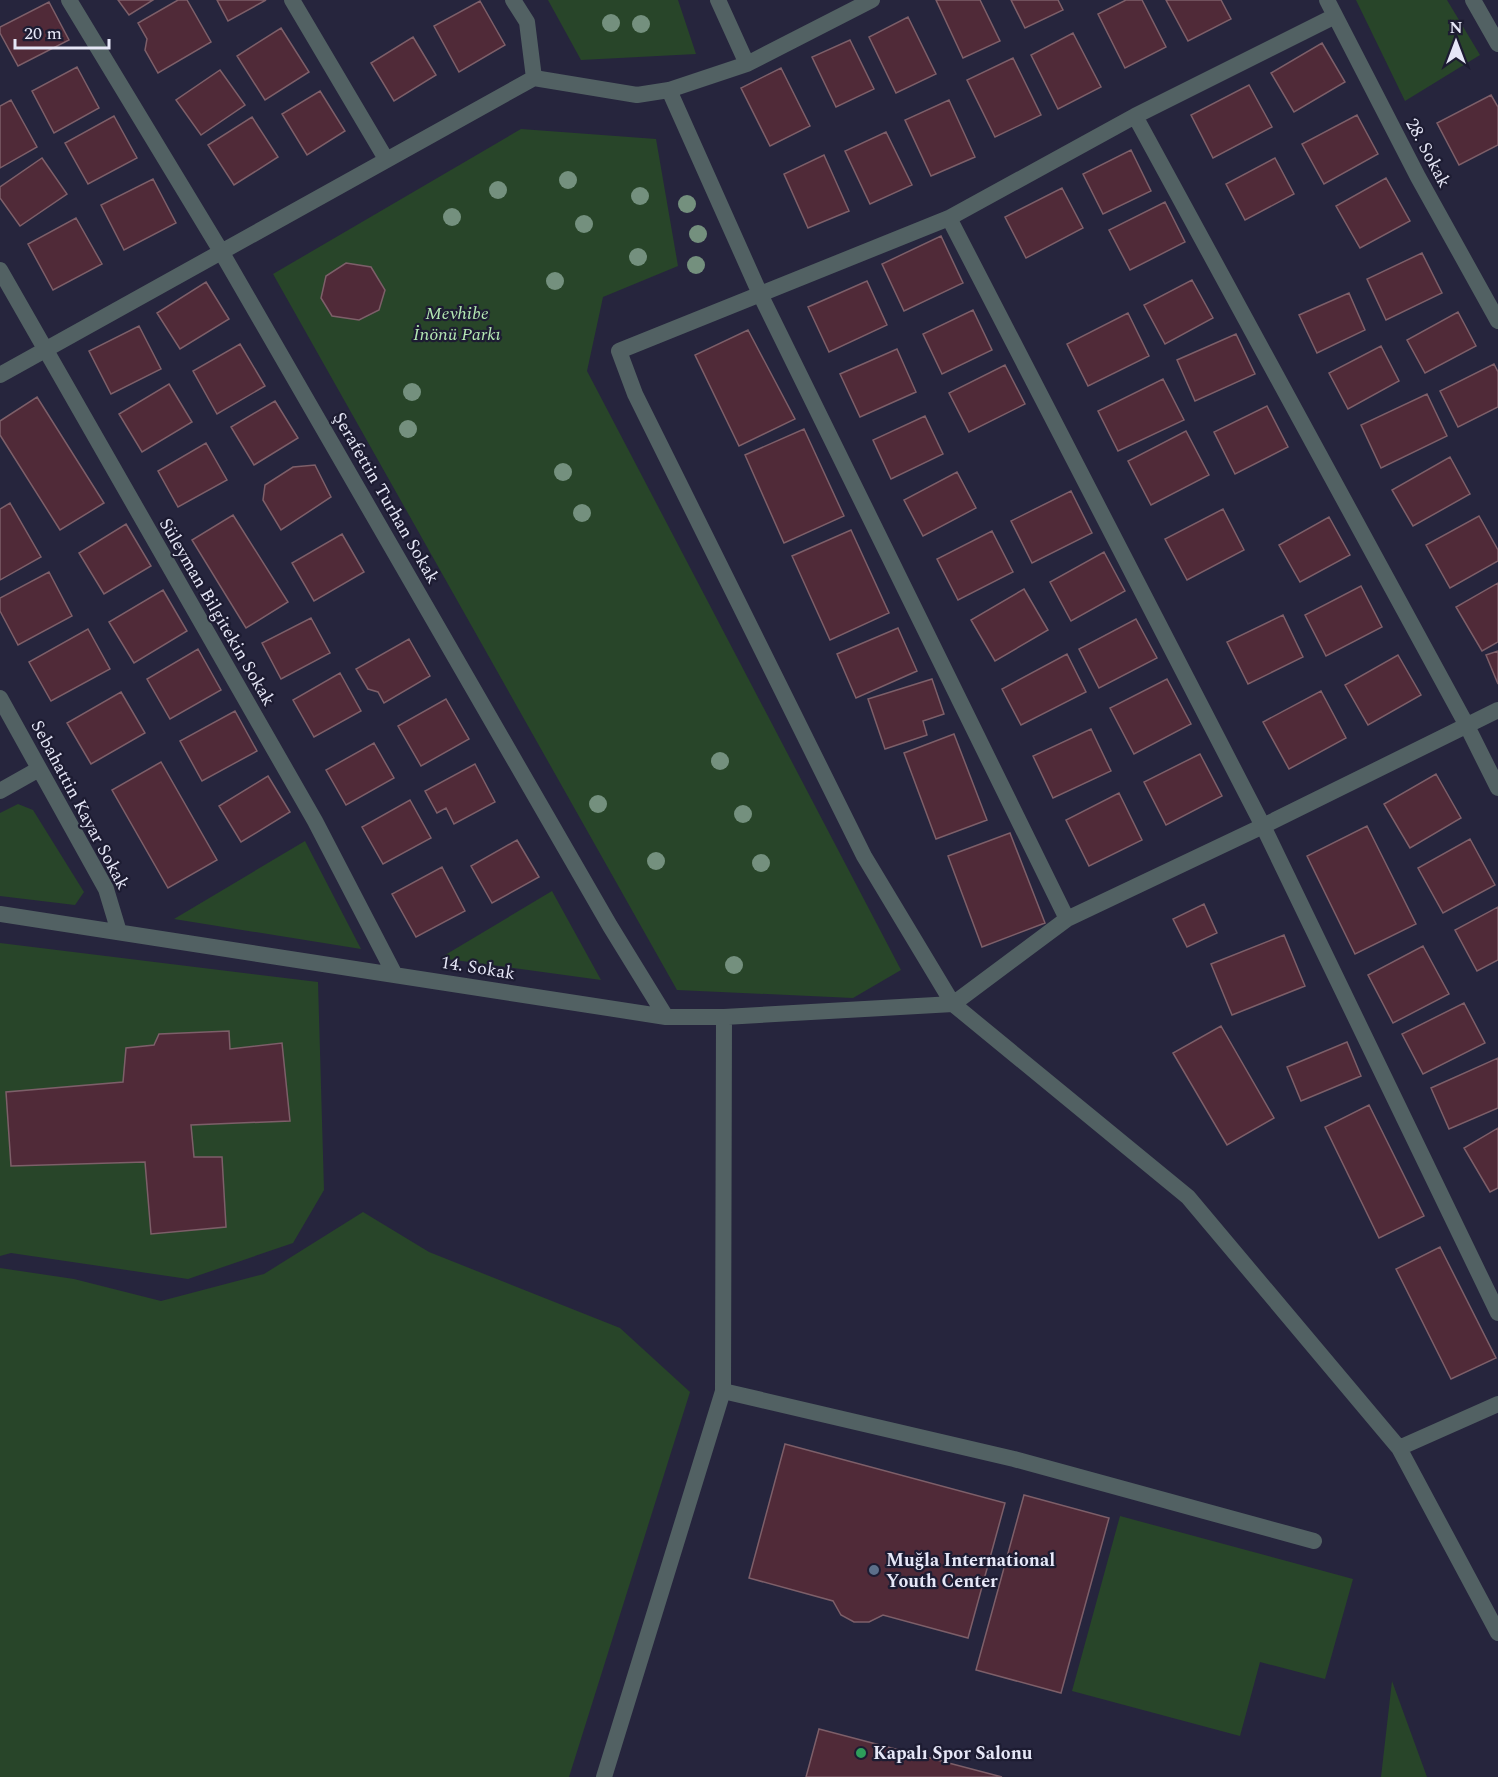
<svg xmlns="http://www.w3.org/2000/svg" width="1498" height="1777" font-family="Spectral,serif">
<style>
.green{fill:#284529}
.building{fill:#502a38;stroke:#7d5f69;stroke-width:1.5}
.lines{fill:none;stroke-linecap:round;stroke-linejoin:round}
.minor{stroke:#526163;stroke-width:16}
.tree{fill:#74907e}
.service-dot{fill:#5c6f8a;stroke:#1d1c32;stroke-width:2}
.leisure-dot{fill:#2e9e5b;stroke:#1d1c32;stroke-width:2}
.labels{text-anchor:middle;dominant-baseline:central;stroke-width:4.5;stroke-linejoin:round;paint-order:stroke}
.street-label{font-size:18px;fill:#e6e7f7;stroke:#1d1c32}
.park-label{font-size:18px;font-style:italic;fill:#b4e8b3;stroke:#1d1c32}
.poi-label{font-size:18px;font-weight:bold;fill:#e6e7f7;stroke:#1d1c32;text-anchor:start}
</style>
<rect width="100%" height="100%" fill="#26253d"/>
<path class="green" d="M548 0H678L696 54 581 60Z
M1356 0H1447L1480 55 1405 101Z
M521 129 656 139 678 266 603 297 587 371 901 970 853 998 677 990 273 274Z
M18 804 33 810 84 892 75 905 0 896V813Z
M305 841 361 949 174 919Z
M552 891 601 980 440 958Z
M0 943 318 982 324 1190 293 1243 188 1279 11 1253 0 1256Z
M363 1212 429 1252 620 1328 690 1392 569 1777H0V1268L74 1279 161 1301 264 1274Z
M1120 1516 1353 1579 1325 1679 1260 1662 1240 1736 1072 1691Z
M1392 1681 1427 1777H1381Z"/>
<path class="building" d="M118 0H153L129 15Z
M178 0H187L211 42 158 73 145 50 147 39 138 23Z
M217 0H266L228 21Z
M936 0H980L1000 41 963 58Z
M1011 0H1058L1063 10 1025 28Z
M1126 0H1142L1166 47 1125 68 1098 14Z
M1166 0H1221L1231 19 1188 41Z
M480 1 505 45 459 72 434 26Z
M49 2 69 40 18 66 0 33V27Z
M908 17 936 74 896 93 869 37Z
M281 28 309 72 265 100 237 56Z
M1073 33 1101 87 1058 109 1031 55Z
M413 37 436 75 394 101 371 63Z
M850 40 874 89 836 107 812 57Z
M1322 43 1345 82 1294 112 1271 73Z
M1013 58 1041 115 995 137 967 80Z
M77 67 99 108 54 133 32 91Z
M781 68 810 126 770 146 741 88Z
M220 70 245 105 201 135 176 100Z
M1249 85 1272 127 1213 158 1191 115Z
M320 91 345 131 307 155 282 114Z
M1491 95 1498 107V145L1459 165 1437 123Z
M11 100 37 147 0 168V106Z
M949 100 975 157 931 176 905 120Z
M1357 115 1378 154 1324 184 1302 144Z
M114 116 137 158 88 184 65 143Z
M252 117 278 157 234 185 208 145Z
M886 132 912 185 870 204 845 151Z
M1131 150 1151 191 1103 214 1083 174Z
M824 155 849 211 808 228 784 174Z
M42 158 67 194 20 226 0 198V187Z
M1275 158 1294 194 1245 220 1226 184Z
M1386 178 1410 221 1360 248 1336 206Z
M153 179 176 223 124 250 101 205Z
M1062 188 1083 228 1026 258 1005 217Z
M1165 202 1185 242 1130 270 1109 230Z
M76 218 102 264 53 290 28 244Z
M941 236 963 283 904 311 882 264Z
M1422 253 1442 293 1386 320 1367 279Z
M346 263 371 267 385 290 379 310 359 320 332 316 321 298 326 276Z
M1192 280 1213 318 1165 344 1144 305Z
M867 281 887 325 829 352 808 307Z
M206 282 229 319 180 349 157 313Z
M1349 293 1365 330 1317 353 1299 315Z
M973 310 992 350 942 374 923 334Z
M1458 312 1476 346 1425 373 1407 340Z
M1128 313 1149 356 1088 386 1067 344Z
M139 326 161 369 111 394 89 351Z
M748 330 795 419 739 446 695 355Z
M1236 334 1255 374 1195 401 1177 360Z
M240 344 265 386 217 414 193 371Z
M1381 346 1399 381 1348 409 1329 373Z
M897 349 916 392 860 417 840 374Z
M1494 364 1498 372V407L1458 427 1440 391Z
M1005 365 1025 404 969 432 949 393Z
M1163 379 1184 420 1118 451 1098 411Z
M169 384 192 422 142 452 119 414Z
M1427 394 1447 436 1381 468 1361 425Z
M37 397 104 503 60 530 0 435V421Z
M275 401 298 438 254 465 231 427Z
M1267 406 1288 447 1235 474 1214 432Z
M925 416 943 454 891 479 873 440Z
M804 429 844 516 784 543 745 455Z
M1186 431 1209 475 1151 505 1128 461Z
M206 443 227 480 178 507 158 471Z
M1450 457 1470 494 1413 526 1392 490Z
M315 465 331 497 281 530 263 500 265 485 293 467Z
M957 472 976 508 923 536 904 500Z
M1071 491 1092 533 1032 563 1011 521Z
M10 503 41 557 0 580V509Z
M1223 509 1244 550 1187 580 1165 539Z
M233 515 288 602 246 628 192 540Z
M1479 516 1498 550V561L1450 588 1426 545Z
M1329 517 1350 555 1300 582 1279 545Z
M126 524 151 566 104 594 79 553Z
M851 530 889 613 830 640 792 556Z
M992 531 1013 572 958 600 937 559Z
M342 534 364 572 314 601 292 563Z
M1104 552 1125 591 1071 621 1050 582Z
M49 572 72 616 18 645 0 611V598Z
M1498 583V642L1482 651 1456 607Z
M1361 586 1382 627 1326 656 1305 615Z
M1024 589 1048 630 995 661 971 620Z
M163 590 187 631 134 663 109 622Z
M1283 615 1303 657 1248 684 1227 642Z
M311 618 330 653 281 679 262 643Z
M1136 619 1157 658 1099 688 1079 649Z
M898 628 917 671 856 698 837 654Z
M88 629 110 669 51 701 29 662Z
M409 639 430 676 384 703 378 692 368 689 356 669Z
M198 649 221 690 170 719 147 679Z
M1498 651V684L1486 655Z
M1067 654 1086 692 1021 725 1002 689Z
M1398 655 1421 695 1368 725 1345 685Z
M340 673 361 711 314 737 293 700Z
M932 679 944 714 923 721 927 735 885 749 868 699Z
M1167 679 1191 724 1134 754 1110 708Z
M1321 691 1346 738 1289 769 1263 722Z
M121 692 145 733 91 764 67 723Z
M446 699 469 739 421 766 398 726Z
M235 711 257 751 202 781 180 741Z
M1091 729 1111 771 1053 798 1033 756Z
M954 734 987 820 936 839 904 753Z
M374 743 394 778 346 805 326 770Z
M1200 754 1222 796 1166 825 1144 782Z
M161 762 217 860 168 888 112 790Z
M475 764 495 802 454 824 446 808 437 813 425 791Z
M1436 774 1461 818 1410 848 1384 804Z
M268 776 290 812 241 842 219 806Z
M1119 793 1142 840 1089 866 1066 820Z
M410 800 431 838 383 864 362 827Z
M1367 826 1416 924 1355 954 1307 856Z
M1010 833 1045 923 982 947 948 856Z
M1470 839 1495 885 1443 913 1418 868Z
M517 840 539 877 492 903 471 866Z
M442 867 465 911 416 937 392 894Z
M1204 904 1217 933 1187 947 1173 919Z
M1498 907V960L1477 971 1455 930Z
M1284 935 1305 986 1232 1015 1211 964Z
M1423 946 1449 994 1393 1023 1368 975Z
M1464 1003 1485 1043 1423 1074 1402 1034Z
M1221 1026 1274 1118 1227 1145 1173 1053Z
M229 1031 230 1049 282 1043 290 1121 191 1125 194 1157H222L226 1227 151 1234 145 1162 11 1166 6 1092 123 1082 126 1048 154 1045 159 1034Z
M1347 1042 1361 1076 1301 1101 1287 1067Z
M1498 1058V1108L1449 1129 1431 1088Z
M1369 1105 1424 1216 1379 1238 1325 1127Z
M1498 1128V1188L1490 1192 1464 1148Z
M1440 1247 1496 1358 1451 1379 1396 1269Z
M785 1444 1005 1503 968 1638 883 1615 869 1622H854L841 1615 833 1601 749 1578Z
M1024 1495 1109 1518 1061 1693 976 1670Z
M819 1729 1002 1777H806Z"/>
<g class="lines">
<path class="minor" d="M69 0 222 253 610 926 666 1017
M292 0 386 159
M513 0 527 22 534 78
M718 0 747 64
M1327 0 1418 177 1498 321
M1473 0 1498 44
M1335 16 1135 116 949 218 619 351 635 394 864 856 953 1004 1188 1197 1399 1448 1498 1633
M669 90 760 294 1067 919
M1135 116 1466 724 1498 788
M949 218 1263 826 1498 1313
M0 270 315 821 395 975
M0 375 534 78 637 95 669 90 747 64 872 0
M0 698 106 889 119 932
M0 791 39 769
M0 914 666 1017H724L953 1004
M953 1004 1067 919 1263 826 1498 710
M723 1391 1014 1459 1314 1541
M1399 1448 1498 1404
M604 1777 723 1391 724 1017"/>
</g>
<g class="tree">
<circle cx="611" cy="23" r="9"/>
<circle cx="641" cy="24" r="9"/>
<circle cx="568" cy="180" r="9"/>
<circle cx="498" cy="190" r="9"/>
<circle cx="640" cy="196" r="9"/>
<circle cx="687" cy="204" r="9"/>
<circle cx="452" cy="217" r="9"/>
<circle cx="584" cy="224" r="9"/>
<circle cx="698" cy="234" r="9"/>
<circle cx="638" cy="257" r="9"/>
<circle cx="696" cy="265" r="9"/>
<circle cx="555" cy="281" r="9"/>
<circle cx="412" cy="392" r="9"/>
<circle cx="408" cy="429" r="9"/>
<circle cx="563" cy="472" r="9"/>
<circle cx="582" cy="513" r="9"/>
<circle cx="720" cy="761" r="9"/>
<circle cx="598" cy="804" r="9"/>
<circle cx="743" cy="814" r="9"/>
<circle cx="656" cy="861" r="9"/>
<circle cx="761" cy="863" r="9"/>
<circle cx="734" cy="965" r="9"/>
</g>
<circle class="service-dot" cx="874" cy="1570" r="6"/>
<circle class="leisure-dot" cx="861" cy="1753" r="6"/>
<g class="labels">
<g class="street-label">
<text transform="translate(1428 153) rotate(62)">28. Sokak</text>
<text transform="translate(386 498) rotate(60)">Şerafettin Turhan Sokak</text>
<text transform="translate(217 612) rotate(60)">Süleyman Bilgitekin Sokak</text>
<text transform="translate(80 805) rotate(62)">Sebahattin Kayar Sokak</text>
<text transform="translate(478 968) rotate(9)">14. Sokak</text>
</g>
<g class="park-label">
<text x="457" y="313">Mevhibe<tspan x="457" dy="21">İnönü Parkı</tspan></text>
</g>
<g class="poi-label">
<text x="886" y="1560">Muğla International<tspan x="886" dy="21">Youth Center</tspan></text>
<text x="873" y="1753">Kapalı Spor Salonu</text>
</g>
</g>
<g transform="translate(1456 42)" stroke="#1d1c32" stroke-width="4.5" paint-order="stroke">
<path d="M0-4.5L10 22L0 15L-10 22Z" fill="#e6e7f7"/>
<text y="-9" font-size="16" font-weight="bold" text-anchor="middle" fill="#e6e7f7">N</text>
</g>
<path d="M15 39v9h94v-9" fill="none" stroke="#e6e7f7" stroke-width="3"/>
<text x="24" y="39" font-size="18" fill="#e6e7f7" stroke="#1d1c32" stroke-width="4.5" paint-order="stroke">20 m</text>
</svg>
